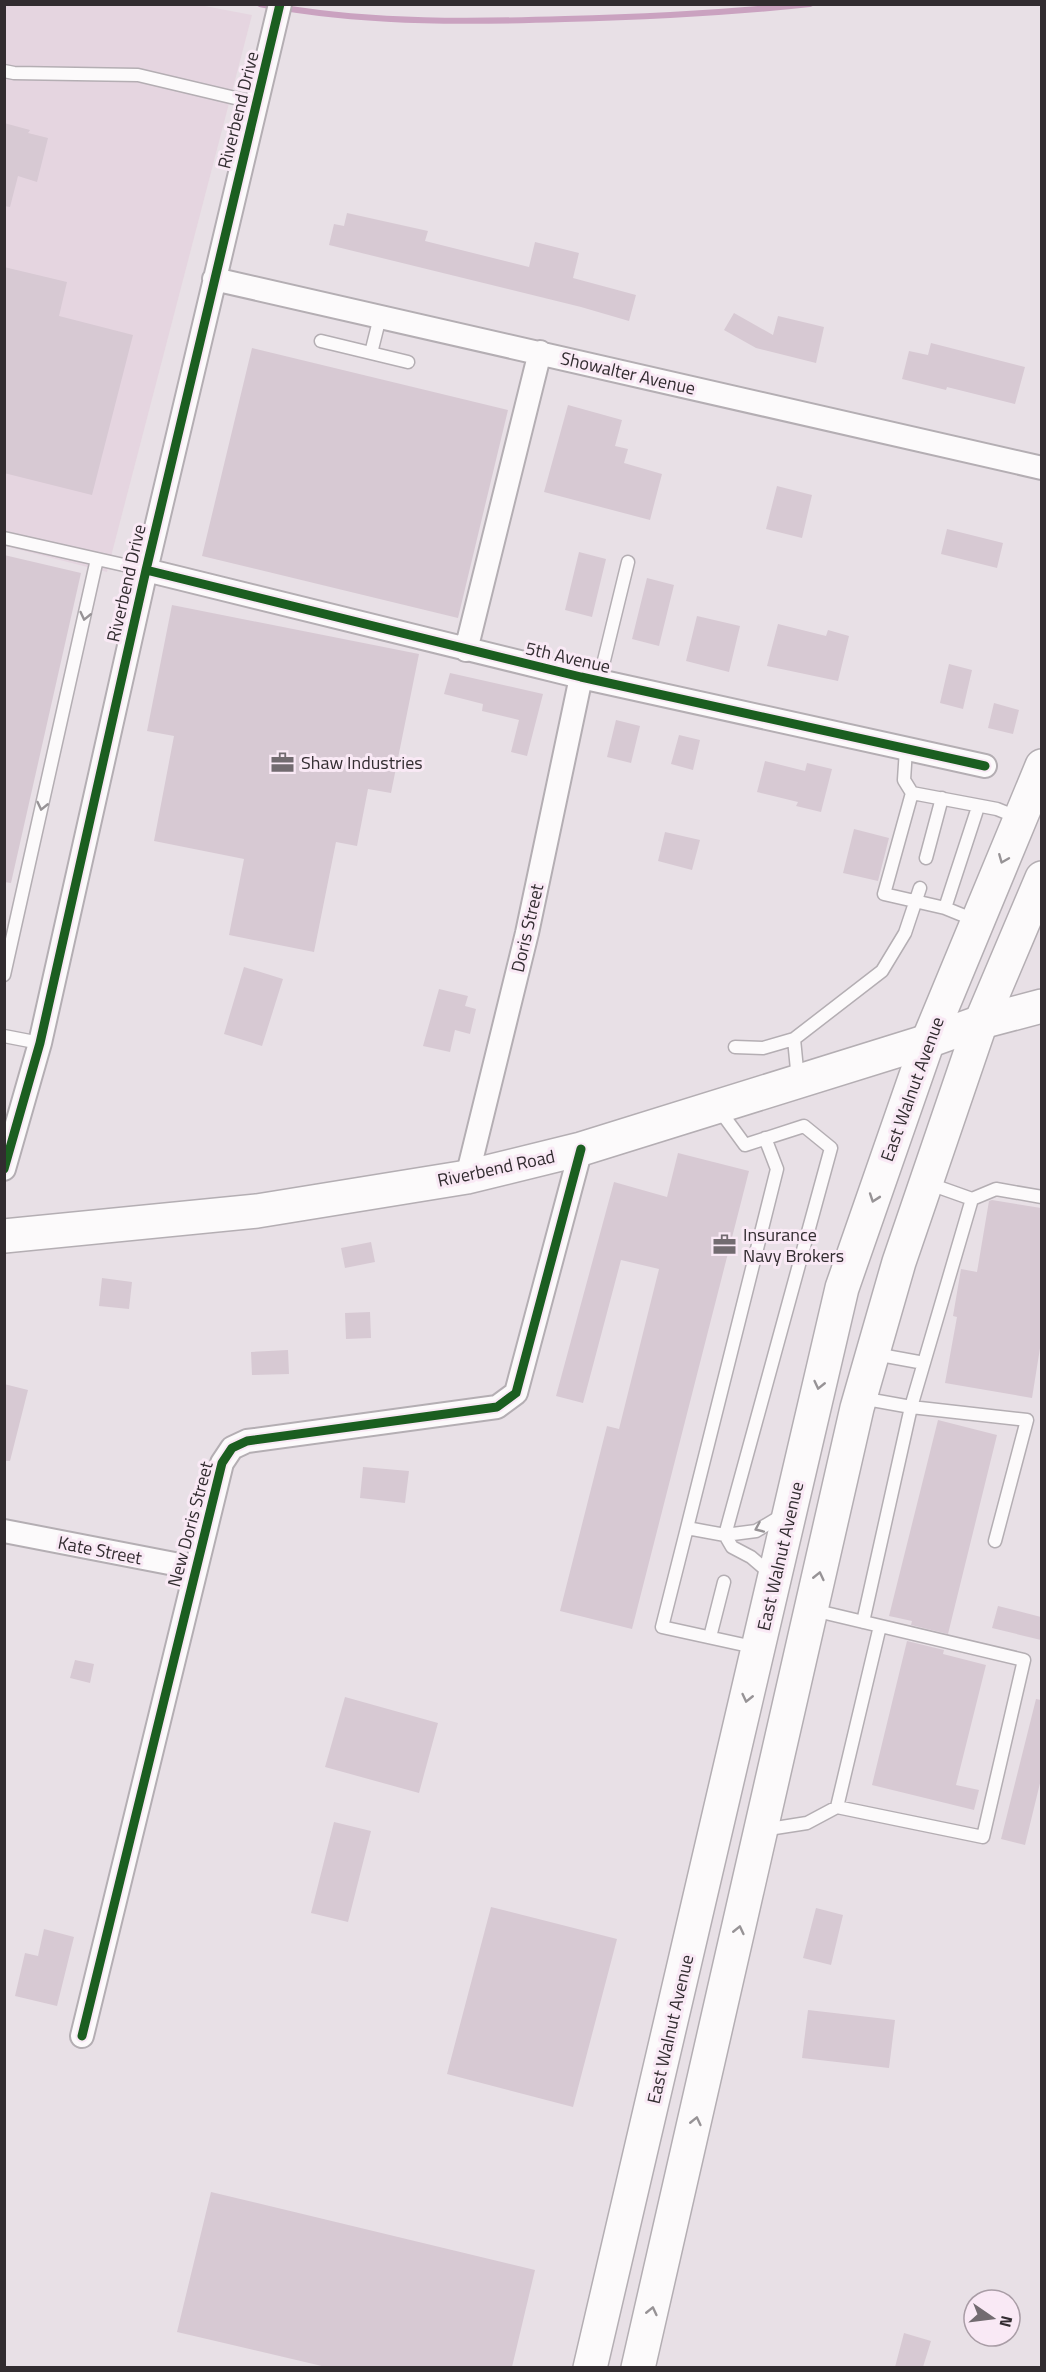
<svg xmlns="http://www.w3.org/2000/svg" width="1046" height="2372" font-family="'Titillium Web',sans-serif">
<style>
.built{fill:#e5d5e0}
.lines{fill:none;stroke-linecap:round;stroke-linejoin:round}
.stream{stroke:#caa2c0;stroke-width:6}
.building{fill:#d7c9d3}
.lane-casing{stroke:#b4aeb3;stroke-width:15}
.street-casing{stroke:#b4aeb3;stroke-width:26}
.secondary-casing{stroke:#b4aeb3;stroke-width:36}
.primary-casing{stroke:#b4aeb3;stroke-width:36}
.lane{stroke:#fcfafb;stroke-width:12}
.street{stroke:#fcfafb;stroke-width:22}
.secondary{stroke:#fcfafb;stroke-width:33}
.primary{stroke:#fcfafb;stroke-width:33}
.cycleway-casing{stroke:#f9e9f5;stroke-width:13}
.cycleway{stroke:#1b5e20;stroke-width:9}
.oneway{stroke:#979396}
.labels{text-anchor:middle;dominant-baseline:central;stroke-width:6;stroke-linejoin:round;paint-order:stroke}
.street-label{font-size:18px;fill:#322c30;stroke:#f9e9f5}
.poi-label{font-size:18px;fill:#322c30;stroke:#f9e9f5;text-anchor:start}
</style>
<rect width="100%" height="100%" fill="#e8e0e6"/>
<path class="built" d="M194 4 252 15 107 572 5 546 4 5Z"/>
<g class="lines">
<path class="stream" d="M260 4 274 7
M284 8C377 23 471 22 565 19 647 17 729 13 810 4"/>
</g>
<path class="building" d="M4 123 30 130 28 133 48 138 37 182 18 176 10 207 4 206Z
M347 213 428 231 425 241 529 267 535 242 579 253 573 278 636 295 629 321 581 307 329 245 334 224 344 226Z
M4 267 67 282 59 316 133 335 92 495 4 473Z
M734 313 773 335 778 316 824 327 816 363 756 348 724 330Z
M931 343 1025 367 1015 404 947 387 946 390 902 379 909 351 928 355Z
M252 348 508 410 458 618 202 556Z
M568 405 622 420 615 446 628 449 624 463 662 474 650 520 544 492Z
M777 486 812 495 802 538 766 529Z
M947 529 1003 543 997 568 941 554Z
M579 552 606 559 592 617 565 610Z
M4 555 81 573 11 883 4 882Z
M647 578 674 585 659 646 632 639Z
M172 605 419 654 391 793 368 789 357 846 336 842 314 952 229 935 244 859 154 841 174 736 147 731Z
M697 616 740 626 729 672 686 661Z
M778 624 826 636 828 630 849 636 838 681 767 666Z
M949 664 972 670 963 709 940 703Z
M450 673 543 694 527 756 511 752 519 720 482 711 483 704 444 694Z
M994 703 1019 710 1013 734 988 728Z
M616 720 640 726 631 763 607 757Z
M679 735 700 740 693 770 671 764Z
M765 761 805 771 807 763 832 769 821 812 796 806 798 802 757 792Z
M854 829 889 838 878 881 843 873Z
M665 832 700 840 692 870 658 861Z
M244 967 283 979 262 1046 224 1034Z
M439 989 468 996 465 1006 476 1009 470 1034 455 1030 450 1052 423 1046Z
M678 1153 749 1171 632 1629 560 1611 607 1426 619 1429 659 1269 621 1260 583 1403 556 1396 614 1182 667 1197Z
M992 1200 1041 1208V1342L1032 1398 945 1383 957 1317 953 1316 961 1269 977 1272 989 1201Z
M371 1242 375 1262 345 1268 341 1248Z
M102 1278 132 1282 129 1309 99 1306Z
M370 1312 371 1338 346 1339 345 1313Z
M288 1350 289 1374 252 1375 251 1352Z
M4 1384 28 1390 10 1461H4Z
M938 1420 997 1435 948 1634 911 1625 912 1621 889 1616Z
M363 1467 409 1471 405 1503 360 1498Z
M998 1606 1041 1617V1640L992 1628Z
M907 1641 944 1650 943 1654 986 1665 956 1785 979 1790 974 1810 872 1785Z
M75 1660 94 1664 90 1683 70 1678Z
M345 1697 438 1723 419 1793 325 1767Z
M1036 1699 1041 1700V1779L1025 1845 1001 1839Z
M334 1822 371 1831 348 1922 311 1913Z
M491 1907 617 1939 573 2107 447 2074Z
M816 1908 843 1915 831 1965 803 1958Z
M44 1929 74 1937 57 2006 15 1996 25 1953 38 1956Z
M808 2010 895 2020 889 2068 802 2058Z
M211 2192 535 2270 512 2367H326L177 2332Z
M904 2333 931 2341 923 2367H895Z"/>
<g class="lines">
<defs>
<path id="lane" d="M4 71 14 73 138 75 256 103
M321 341 408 362
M371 353 380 317
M4 538 146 570
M599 681 628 562
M906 749 904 780 912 793
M926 858 942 798
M945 908 978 807
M977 921 945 908 884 894 912 793 997 809 1019 818
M4 975 97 559
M4 1036 40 1043
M735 1047 763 1048 794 1039
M798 1080 794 1039 882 971 905 933 920 888
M718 1108 745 1145 804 1126 831 1148 725 1535 732 1547 751 1557 772 1575
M972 1199 996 1189 1042 1197
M875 1354 924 1363
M861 1398 911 1407 1027 1420 995 1541
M687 1528 777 1169 765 1138
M813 1610 1024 1660 983 1837 837 1807 880 1626
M863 1622 911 1407 972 1199 927 1183
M710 1637 724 1582
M758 1648 662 1627 687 1528 725 1535 756 1531 783 1515
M762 1830 807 1823 837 1807"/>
<path id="street" d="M214 279 1042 468
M146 570 581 677 985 766
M466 650 540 352
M4 1169 40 1043 146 570 280 4
M467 1177 527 933 581 677
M4 1531 195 1568
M82 2036 222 1463 232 1448 247 1441 497 1407 516 1393 581 1149"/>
<path id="secondary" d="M4 1236 257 1211 467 1177 581 1149 928 1041 981 1022 1042 1006"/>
<path id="primary" d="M590 2368 842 1288 928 1041 1042 766
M638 2368 857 1408 899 1262 981 1022 1042 878"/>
</defs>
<use href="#lane" class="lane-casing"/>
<use href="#street" class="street-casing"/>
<use href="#secondary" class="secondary-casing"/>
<use href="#primary" class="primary-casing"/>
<use href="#lane" class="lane"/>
<use href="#street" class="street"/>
<use href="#secondary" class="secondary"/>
<use href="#primary" class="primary"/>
<defs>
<path id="cycleway" d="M146 570 581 677 985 766
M4 1169 40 1043 146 570 280 4
M82 2036 222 1463 232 1448 247 1441 497 1407 516 1393 581 1149"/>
</defs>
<use href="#cycleway" class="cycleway-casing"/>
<use href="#cycleway" class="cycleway"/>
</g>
<defs><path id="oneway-chevron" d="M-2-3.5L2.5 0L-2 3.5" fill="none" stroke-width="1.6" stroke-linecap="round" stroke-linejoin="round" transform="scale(1.5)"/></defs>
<g class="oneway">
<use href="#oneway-chevron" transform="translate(85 616) rotate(103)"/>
<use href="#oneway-chevron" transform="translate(42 806) rotate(103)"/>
<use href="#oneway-chevron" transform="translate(1003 859) rotate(112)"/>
<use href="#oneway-chevron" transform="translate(874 1198) rotate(109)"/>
<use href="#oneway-chevron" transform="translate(819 1385) rotate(103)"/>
<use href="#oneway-chevron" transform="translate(759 1528) rotate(156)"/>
<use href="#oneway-chevron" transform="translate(819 1576) rotate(-77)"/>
<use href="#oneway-chevron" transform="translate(747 1698) rotate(103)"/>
<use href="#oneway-chevron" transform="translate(739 1930) rotate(-77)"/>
<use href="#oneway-chevron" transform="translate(696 2121) rotate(-77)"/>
<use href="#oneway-chevron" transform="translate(652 2311) rotate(-77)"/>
</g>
<defs>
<symbol id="office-bare" viewBox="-9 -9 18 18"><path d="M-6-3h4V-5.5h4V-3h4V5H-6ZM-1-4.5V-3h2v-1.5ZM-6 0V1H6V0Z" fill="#726b70" stroke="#f9e9f5" stroke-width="2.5" paint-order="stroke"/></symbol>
</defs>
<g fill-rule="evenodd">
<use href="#office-bare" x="266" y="746" width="33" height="33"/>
<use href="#office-bare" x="708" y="1228" width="33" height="33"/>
</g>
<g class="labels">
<g class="street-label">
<text transform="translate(238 110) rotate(-76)">Riverbend Drive</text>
<text transform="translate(628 373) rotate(13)">Showalter Avenue</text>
<text transform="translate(126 583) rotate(-77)">Riverbend Drive</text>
<text transform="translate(568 657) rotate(13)">5th Avenue</text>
<text transform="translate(527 928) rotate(-77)">Doris Street</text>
<text transform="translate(912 1089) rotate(-70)">East Walnut Avenue</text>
<text transform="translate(496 1168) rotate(-12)">Riverbend Road</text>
<text transform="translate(190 1524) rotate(-75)">New Doris Street</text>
<text transform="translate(100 1550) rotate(11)">Kate Street</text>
<text transform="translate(780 1556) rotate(-77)">East Walnut Avenue</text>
<text transform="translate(670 2029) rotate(-77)">East Walnut Avenue</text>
</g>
<g class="poi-label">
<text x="301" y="762">Shaw Industries</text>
<text x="743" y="1234">Insurance<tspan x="743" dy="21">Navy Brokers</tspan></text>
</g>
</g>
<rect width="1046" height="2372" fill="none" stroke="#322c30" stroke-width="12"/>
<g transform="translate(992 2318) rotate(104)"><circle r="28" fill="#f9e9f5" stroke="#a99da6" stroke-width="1.5"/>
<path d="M0-4.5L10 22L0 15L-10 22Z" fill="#726b70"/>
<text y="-9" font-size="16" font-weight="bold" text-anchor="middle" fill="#322c30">N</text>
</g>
</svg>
